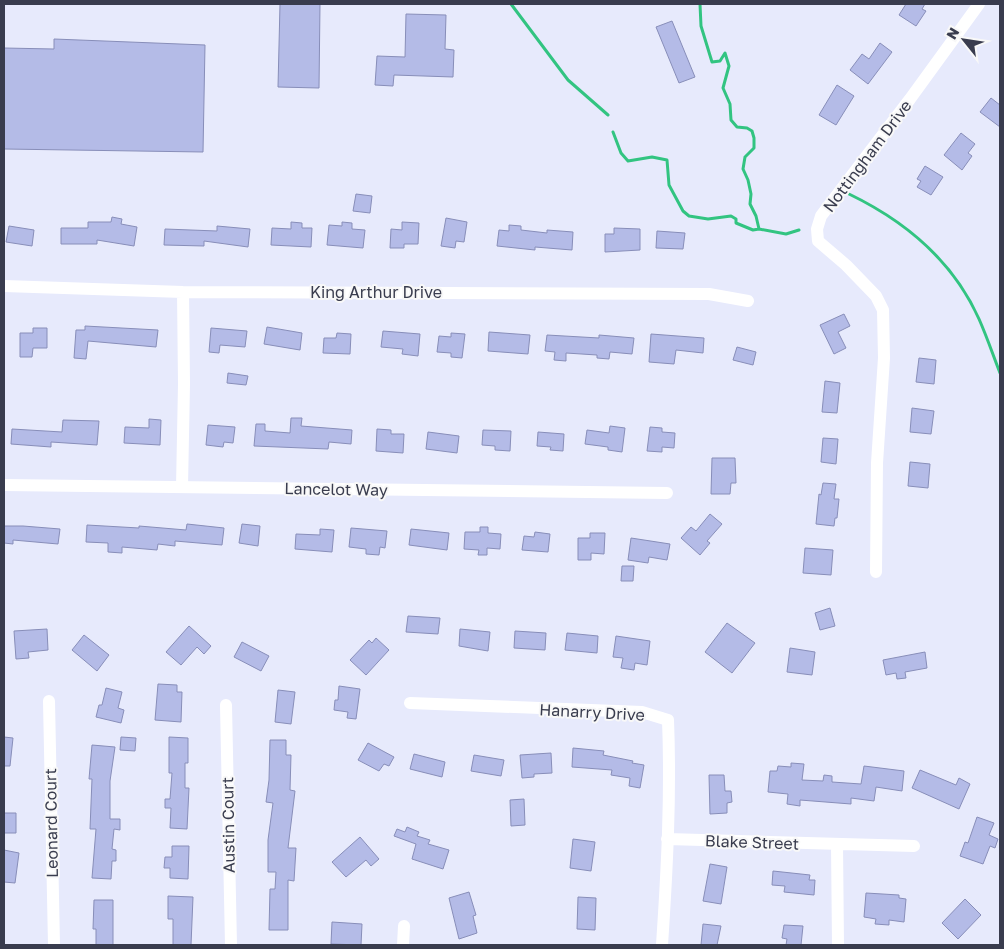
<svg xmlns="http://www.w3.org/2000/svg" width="1004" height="949" font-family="'Golos Text',sans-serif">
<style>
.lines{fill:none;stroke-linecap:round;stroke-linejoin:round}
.stream{stroke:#32c481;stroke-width:3}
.building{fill:#b4bbe7;stroke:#888eb9}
.minor{stroke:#fff;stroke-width:12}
.labels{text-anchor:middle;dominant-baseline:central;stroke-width:4;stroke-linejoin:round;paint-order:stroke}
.street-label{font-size:16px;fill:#393c4e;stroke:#f8f8f8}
</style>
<rect width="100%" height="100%" fill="#e7eafc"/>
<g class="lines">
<path class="stream" d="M511 4 568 80 608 115
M700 4 701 26 712 62 720 61 725 53 729 66 723 88 730 104 731 120 737 127 747 128 752 131 754 138V148L745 157 743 169 748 180 751 194 750 204 756 216 759 229
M613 132 621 153 628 161 652 157 667 160 669 185 683 211 689 216 708 219 731 216 736 219V223L753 230 759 229 786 234 799 230
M849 194C905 221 953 261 979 319 987 337 993 355 1000 373"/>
</g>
<path class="building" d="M280 4H320L319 88 278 87Z
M906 4H925L922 9 926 11 916 26 899 15Z
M406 14 446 15 445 49 454 50 453 77 394 75 393 86 375 85 377 56 405 57Z
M672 21 695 77 679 83 656 27Z
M54 39 205 45 203 152 4 149V48L54 49Z
M880 43 892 52 868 84 850 70 862 54 869 59Z
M837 85 854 96 836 125 819 115Z
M991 98 1000 105V127L980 112Z
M961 133 975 144 968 153 972 156 962 170 944 155Z
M925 166 943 177 931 195 917 187 921 181 917 179Z
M356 194 372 196 370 213 353 211Z
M112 217 122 219 121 224 137 227 134 246 97 240V244H61V228H88V222H111Z
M446 218 467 222 464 242 456 241 455 248 441 246Z
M291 222 302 223V228H312L311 247 271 245 272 228 291 229Z
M342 222 352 223V229L365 230 363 248 327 245 329 225 342 226Z
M402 222 419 223 418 244H404V248H390L391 229 402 230Z
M509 225 521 226V230L547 233V230L573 232 572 250 535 247V250L497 246 499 230 509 231Z
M9 226 34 230 32 246 6 242Z
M217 226 250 229 248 247 204 241V246L164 245 165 229 217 231Z
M614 228 640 229V250L605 252V234H614Z
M657 231 685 233 683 249 656 248Z
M844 314 850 326 838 332 846 348 834 354 820 325Z
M85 326 158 330 156 347 88 341 86 359 74 358 76 330H85Z
M267 327 302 333 300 350 264 344Z
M33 328H47V348H33L32 357H20V333H33Z
M211 328 247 331 245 347 220 345 219 353 209 352Z
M383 331 420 334 418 356 402 354 403 349 381 347Z
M489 332 530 335 528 354 488 351Z
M337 333 351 334 350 354 323 353 324 338H336Z
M451 333 465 334 462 358 451 357V353L437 352 439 336 451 337Z
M651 334 704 338 703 353 676 350 674 364 649 362Z
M547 335 599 338V335L634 338 632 354 610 352 609 359 597 358V355L566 353V361L554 360 555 352 545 351Z
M737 347 756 352 753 365 733 360Z
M919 358 936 360 934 384 916 382Z
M228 373 248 376 246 385 227 383Z
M825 381 840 383 837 413 822 412Z
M912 408 934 411 931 434 910 432Z
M291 418H302L301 426 352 430 351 444 329 442 328 449 254 446 256 424H265V431L290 433Z
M149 419 161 420 160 445 124 443 125 427 149 428Z
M63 420 99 421 97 445 51 442V447L11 444 12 429 62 432Z
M208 425 235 427 233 443 224 442 223 447 206 445Z
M610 426 625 428 622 452 608 450V447L585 444 587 430 609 433Z
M650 427 662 428V432L675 433 674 448 662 447V452L647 451Z
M377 429 391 430V434H404L403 453 376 451Z
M483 430 511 431 510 451 495 450V446L482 445Z
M428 432 459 436 457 453 426 449Z
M538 432 564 434 563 451 550 450 551 447 537 446Z
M823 438 838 439 836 464 821 462Z
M712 458H735L736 483H731L730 494H711Z
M910 462 930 464 928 488 908 486Z
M823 483 836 484 834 499H839L837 518H835L834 526 816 524 819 494 821 495Z
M710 514 722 524 707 541 710 543 700 555 681 538 691 527 696 531Z
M187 524 224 528 222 545 175 541V546L158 544 157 550 122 547V553L108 552V543L86 542 87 525 139 528V526L186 530Z
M242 524 260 526 258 546 239 543Z
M4 526H23L60 529 58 544 13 540V544L4 543Z
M480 527H488V533L501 534 500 549 487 548V555H478L479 550 464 549 465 532H480Z
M351 528 387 531 385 548 380 547 379 555 366 554V549L349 547Z
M320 529 334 530 332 552 295 549 296 534 320 535Z
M411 529 449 533 447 550 409 545Z
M535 532 550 534 548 552 522 550 524 536 534 537Z
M590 533H605L604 554 591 553V560H578V538H590Z
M631 538 670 544 667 560 649 557 648 563 628 560Z
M805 548 833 550 831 575 803 573Z
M622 566H634L633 581H621Z
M830 608 835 626 820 630 815 613Z
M408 616 440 618 438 634 406 632Z
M727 623 755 643 732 673 705 652Z
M189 626 211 646 204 654 197 647 181 665 166 652Z
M47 629 48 650 28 652 29 658 16 659 14 631Z
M460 629 490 632 488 651 459 646Z
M515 631 546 633 545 650 514 648Z
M567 633 598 636 597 653 565 650Z
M84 635 109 655 97 671 72 650Z
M616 636 650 641 647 665 635 663 634 670 621 668 623 658 613 657Z
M376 638 389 650 366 675 350 660 369 640 372 643Z
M242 642 269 656 261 671 234 657Z
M790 648 815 652 812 675 787 672Z
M925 652 927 668 905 672 906 678 897 679 896 673 886 675 883 660Z
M158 684 177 685V692H182L181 722 155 720Z
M339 686 360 689 356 719 347 718 348 712 334 710 335 700H338Z
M106 688 122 692 118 708 124 710 121 723 96 717 99 705H102Z
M278 690 295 692 291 724 275 722Z
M4 737 13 738 10 766H4Z
M121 737 136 738 135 751 120 750Z
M169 737 188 738V763H185V788H189L187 829 170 828 171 808H165V799H170L172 773H169Z
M270 740H286V755H291L290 790 295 791 288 848H296L294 881 288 880V930H269L270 889H275L276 872H268V840L273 803 266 802 269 780Z
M368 743 394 757 389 766 384 764 379 771 358 760Z
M92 745 115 747 110 781V819H120V830L114 829 112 849 116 850V861H112L111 879 92 878 96 829H90L92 779H89Z
M573 748 604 751 603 755 633 761 632 763 644 765 640 788 629 786 630 778 611 775 612 770 572 767Z
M551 753 552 773 534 774V777L522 778 520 755Z
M414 754 445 762 442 777 410 769Z
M474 755 504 760 501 776 471 771Z
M791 763 804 764 802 780 823 781 824 775 832 776V782L861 784 864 766 904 771 902 791 876 787 874 801 851 798V804L800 800V806L787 804 788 794 768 792 770 771H777L778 766 791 767Z
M920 770 956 785 959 778 970 784 959 809 912 788Z
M709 775H724L725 791H731L732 802 727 803V813L710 814Z
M524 799 525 825 511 826 510 800Z
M4 813H16V833H4Z
M977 817 994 823 989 835 998 839 995 848 990 846 983 864 960 856 965 842 968 843Z
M407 827 419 832 417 836 430 840 428 844 449 850 443 869 412 859 416 844 394 836 397 829 405 832Z
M360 837 379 859 371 866 366 860 346 877 332 862Z
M573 839 595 842 591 871 570 868Z
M172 846H189L188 879 170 878V868H164L165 857H172Z
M4 850 19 853 15 883 4 882Z
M710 864 727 867 721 904 703 901Z
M773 871 810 875 809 880H815L814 895 784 892 785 886 772 885Z
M469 892 476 915 473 916 477 933 459 939 449 898Z
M866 893 899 895V898L906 899 904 922 889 920V925L875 924 876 919 864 917Z
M168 896 193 897 191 945H173V919H168Z
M578 897 596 898 595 930 577 929Z
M965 899 981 915 958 939 942 923Z
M94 900H113V945H96V929H93Z
M332 922 362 924 361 945 331 944Z
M703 924 721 926 717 945H701Z
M784 925 803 926 801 945H786L787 939 782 938Z"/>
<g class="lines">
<path class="minor" d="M4 286 183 292 709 294 748 301
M4 485 667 493
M182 487 184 384 183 292
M876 572 877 463 884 358 883 310 876 296 846 265 818 241 817 229 821 216 910 99 979 4
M49 701 54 945
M410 703 642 712 668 720C671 795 667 870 662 945
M226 705 231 945
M667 839 914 846
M837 844 838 945
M403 945 404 926"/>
</g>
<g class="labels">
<g class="street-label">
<text transform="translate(867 156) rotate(-53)">Nottingham Drive</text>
<text x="376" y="292">King Arthur Drive</text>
<text transform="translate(336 489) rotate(1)">Lancelot Way</text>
<text transform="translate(592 712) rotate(3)">Hanarry Drive</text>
<text transform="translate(51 823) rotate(-91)">Leonard Court</text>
<text transform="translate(228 825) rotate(-91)">Austin Court</text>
<text transform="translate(752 842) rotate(2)">Blake Street</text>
</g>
</g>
<rect width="1004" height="949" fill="none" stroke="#393c4e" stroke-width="10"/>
<g transform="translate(964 40) rotate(300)" stroke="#f8f8f8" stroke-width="4" paint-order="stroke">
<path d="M0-4L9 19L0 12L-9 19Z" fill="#393c4e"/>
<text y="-8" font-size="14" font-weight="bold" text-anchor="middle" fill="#393c4e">N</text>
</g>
</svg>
